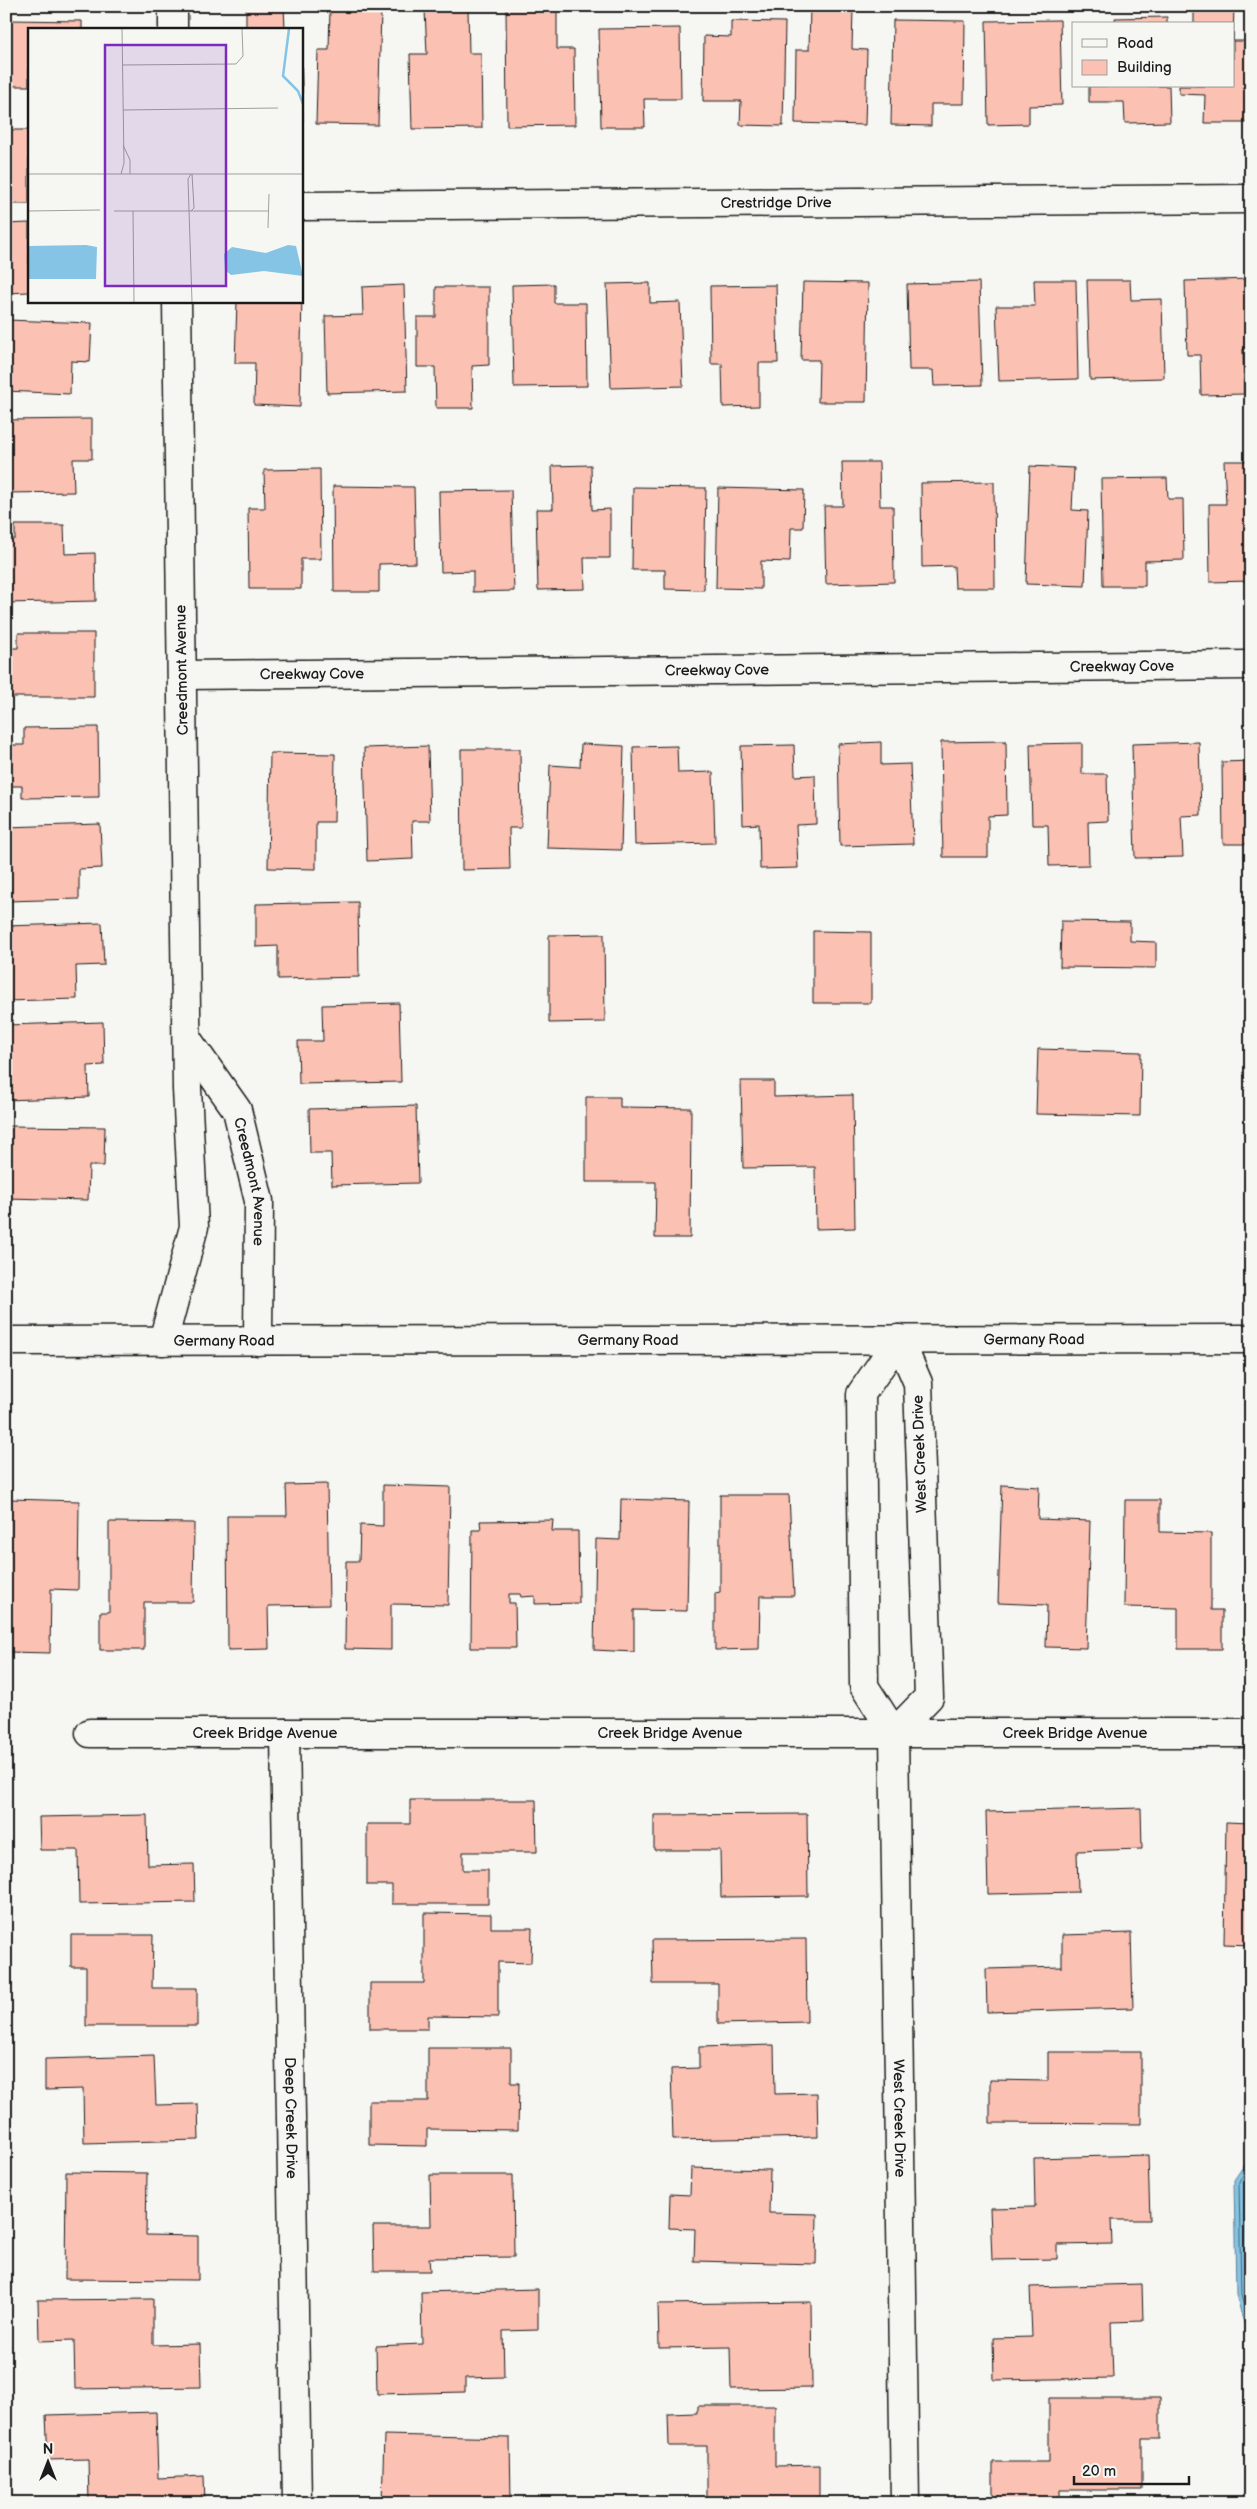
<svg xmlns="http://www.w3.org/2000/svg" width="1257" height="2509" font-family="'Balsamiq Sans',sans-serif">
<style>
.water{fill:#85c4e5;stroke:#5b8195}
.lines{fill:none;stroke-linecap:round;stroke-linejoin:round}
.shore{stroke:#465f6c;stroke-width:1}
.building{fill:#fbc1b3;stroke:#1c1c1c}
.street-casing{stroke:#1c1c1c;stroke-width:31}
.secondary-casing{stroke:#1c1c1c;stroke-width:31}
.street{stroke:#f6f6f2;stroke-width:28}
.secondary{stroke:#f6f6f2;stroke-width:28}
.labels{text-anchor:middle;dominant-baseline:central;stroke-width:4;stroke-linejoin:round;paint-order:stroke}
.street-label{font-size:15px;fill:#1c1c1c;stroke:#f6f6f2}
.inset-river{fill:none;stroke:#85c4e5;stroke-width:2.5}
.inset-road{fill:none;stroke:#9f9f9c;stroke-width:1}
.view{fill:#7b2cbf;fill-opacity:0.15;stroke:#7b2cbf;stroke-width:2.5}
.inset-edge{fill:none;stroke:#1c1c1c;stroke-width:2.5}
</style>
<rect width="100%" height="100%" fill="#f6f6f2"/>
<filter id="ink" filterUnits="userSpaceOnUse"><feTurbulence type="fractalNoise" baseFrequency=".02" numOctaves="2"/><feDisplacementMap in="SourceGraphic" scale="10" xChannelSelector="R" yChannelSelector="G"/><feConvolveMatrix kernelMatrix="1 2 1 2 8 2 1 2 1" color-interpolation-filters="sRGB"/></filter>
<g filter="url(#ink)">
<path class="water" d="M1251 2155V2347L1236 2295 1234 2180Z"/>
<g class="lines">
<path class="shore" d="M1251 2164 1239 2182 1241 2295 1251 2333
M1251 2175 1245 2184 1247 2294 1251 2308"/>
</g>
<path class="building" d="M284 6 285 29H246V7Z
M557 6V49H574L575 125 507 126 506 7Z
M1194 6H1234L1233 41H1251V123H1204L1205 95 1179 94V86H1233V24H1194Z
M810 7 853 8 852 49 867 50 865 125 795 123 796 50H809Z
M330 8 381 9 378 125 316 124 318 50H329Z
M468 9 469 53H481L482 128 412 129 410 54H427L425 10Z
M1167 17V24H1116L1115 18Z
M8 20 82 21V29H29V86H6Z
M893 20 965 21 964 104H931V126L891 125Z
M1060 20 1062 105 1029 106V124L988 125 986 21Z
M731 21 785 22 783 126 740 125 741 101H703L704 36 731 37Z
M680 28 681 99H644L645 127H601L599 29Z
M301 49 303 126H301Z
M1089 86H1169L1170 122 1125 123 1124 102H1089Z
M6 130H29V204H6Z
M29 223V292L6 293V224Z
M1251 279V349H1243L1244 394 1201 395 1200 355H1187L1185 281Z
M1034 280H1076L1078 379 999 381 996 306H1035Z
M1087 280H1130L1131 300 1162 299 1164 378 1090 380Z
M803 282 868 283 866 402H818L819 360H801Z
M979 282 982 385 934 386 933 370H909L907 284Z
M650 283V303L680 302 683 386 611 388 607 284Z
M554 284V303H586L587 386 514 387 512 285Z
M404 285 407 391 327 393 325 316 363 315 362 287Z
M776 285 778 363H759V406L723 407 722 364H711L710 286Z
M436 287H489V365L472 366 473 408H436L435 367H417V317H436Z
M302 290 300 407 254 405 255 363H235L237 301H301Z
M6 320 92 323 90 362 71 361 70 394 6 391Z
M92 419V459H73L74 492 6 493V420Z
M1224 461H1251V581L1210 582 1209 504H1226Z
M842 462H879L880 506H893L894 582 826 584 824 506H843Z
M591 465 592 510 610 509V558H584L585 589 538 590 536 509H553L552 466Z
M1030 466 1074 468 1072 510 1088 511 1085 586 1026 584Z
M320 469 321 559H301V589H249L248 508H265L264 470Z
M1167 478 1168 499H1183L1184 560 1145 561V586H1103L1101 479Z
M994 482 995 588H955L954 566 922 567 921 483Z
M333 486 414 487 416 563 379 564V592H334Z
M633 487 706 488 704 590 665 589V570H632Z
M718 488 804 490 803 528H791L790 562 761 561V589L716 588Z
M511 490 514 591 473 592V571L441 572 439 491Z
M15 525H64L65 554 95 553 96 601 6 603V539H15Z
M18 633H94V697H6V648H18Z
M98 727 99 797 22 798V786H6V745H24V728Z
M1006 741 1007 815 988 816V857H943L941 742Z
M881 742V765L910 764 913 844 840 846 838 744Z
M1199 742 1201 815 1181 816 1183 857 1135 858 1132 744Z
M1082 743V774H1107L1108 821 1088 822 1089 865 1049 866 1048 825H1032L1030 744Z
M581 744 624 746 621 850 547 848 550 765 580 767Z
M794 745 795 776 815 775 816 824 796 825 798 868 760 869 759 824 743 825 741 746Z
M428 746 430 821H412L413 859 367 861 364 748Z
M677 746 678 773 713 772 715 843 635 845 633 747Z
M461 749H520L521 828H509L510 869 462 870Z
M270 753 335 754 334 822H316V869L268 868Z
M1251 761V844H1223L1222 762Z
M100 824 102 868 79 869V899L6 901V827Z
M358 902 359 977 278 979V946L256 947V904Z
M1061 921 1130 922V941L1156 942V968L1060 967Z
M102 923 104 965 76 966 77 999 6 1001V926Z
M813 931 871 932V1003H813Z
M604 934 605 1022 549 1023V935Z
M399 1003 401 1082 299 1084 298 1041H323L322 1005Z
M103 1022 104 1065 88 1066 89 1097 6 1100V1025Z
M1038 1049 1141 1052 1140 1116 1036 1114Z
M741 1081H774V1097L853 1095 855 1228 816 1229 815 1167 743 1168Z
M586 1097H620V1107L691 1108 690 1238H655L656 1182H586Z
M416 1106 418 1183 332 1185 331 1153H310L309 1109Z
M7 1126 105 1127 104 1166H89L88 1200 6 1198Z
M327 1484 329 1605 268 1606 269 1649 228 1650 227 1516H287L286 1485Z
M383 1485 450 1487 448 1605 391 1604V1650L345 1649 346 1561H359L360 1525 383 1526Z
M1002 1485 1039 1487 1038 1519 1090 1521 1086 1648 1046 1647 1047 1605 998 1603Z
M720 1495H789L794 1596H760L759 1649 715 1650V1593L720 1592Z
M10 1499 79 1501 78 1590 51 1589 50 1653 8 1652Z
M621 1499 689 1501 687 1611 634 1610V1652L594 1650 596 1539 620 1540Z
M1125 1500H1160V1532L1211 1533V1610H1222V1649H1178V1608L1124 1607Z
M553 1520 552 1531H578L579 1603 535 1604V1596L521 1597 520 1594H509V1603H515L516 1648H471L472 1530H481L480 1521Z
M109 1522 194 1523 193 1602H144V1650H100V1612H109Z
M1248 1534H1251V1647H1245Z
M410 1800H536L537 1852H463V1870H488V1904H392V1885H367V1824H410Z
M1141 1808 1142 1849 1077 1851 1078 1892 988 1894 986 1812Z
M807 1814 808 1896 721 1897 720 1850H654V1815Z
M147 1815 148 1865 194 1864 195 1902 79 1904 78 1850H40L39 1817Z
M1226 1822 1251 1823V1945L1224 1944Z
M424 1913 491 1914V1928H532L531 1963 498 1962V2017L428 2016V2029H370V1983H424Z
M1131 1933 1133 2008 987 2012 986 1969 1062 1967V1935Z
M71 1935H153L152 1988H197V2026H86V1967H71Z
M806 1939 807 2022 718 2024V1984H653L652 1940Z
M774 2045 775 2094 817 2093 818 2137 673 2140 671 2069 699 2068V2047Z
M428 2048H511V2083H519L518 2130 427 2129V2146L369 2145V2101H428Z
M1048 2052H1141V2124L990 2123V2080L1048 2081Z
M154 2056 156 2105 198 2104 199 2140 84 2143 83 2089 45 2090V2059Z
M1148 2155 1150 2220H1111L1112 2244 1057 2245V2259L992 2260 990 2208 1035 2207 1034 2158Z
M691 2168 770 2170 769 2213 817 2214 816 2264 694 2261 695 2229 669 2228 670 2194 690 2195Z
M66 2172 147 2173 146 2235 198 2236V2280L65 2279Z
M430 2175H513L514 2257 429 2258 430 2271H374L373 2226H431Z
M1142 2284 1143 2321 1111 2322 1113 2378 994 2380 993 2338 1032 2337 1030 2287Z
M538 2289V2330L503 2331 504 2377 465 2378V2392L377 2394 376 2346 422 2344 421 2292Z
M153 2299V2345L200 2344 201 2387 75 2389 74 2340 39 2341 38 2300Z
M811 2302 812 2388 731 2389 730 2347 659 2348 658 2304Z
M1049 2398H1160V2439H1142V2490H1060V2503H993V2462H1049Z
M697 2406H775V2466L819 2465V2501L707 2502V2446H669L668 2414 697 2413Z
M156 2412 158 2478 204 2476 205 2503H89L88 2459 48 2460 46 2415Z
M384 2435 510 2438 511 2503H382Z"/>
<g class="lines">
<defs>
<g id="street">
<path d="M173 6V29"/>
<path id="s1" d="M301 206 1251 199"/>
<path id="s2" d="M183 675 1251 665"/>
<path id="s3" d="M187 1039 237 1110 259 1201 258 1341"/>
<path id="s4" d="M899 1339 861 1394 864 1686 894 1733 905 2503"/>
<path d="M163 1341 194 1227 187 1089 177 301"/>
<path id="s5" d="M90 1733H1251"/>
<path id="s6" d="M285 1733 297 2503"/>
<path d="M894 1733 929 1697 918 1383 899 1339"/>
</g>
<g id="secondary">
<path id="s7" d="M6 1341 1251 1339"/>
</g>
</defs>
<use href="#street" class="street-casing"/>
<use href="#secondary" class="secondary-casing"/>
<use href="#street" class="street"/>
<use href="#secondary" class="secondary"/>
</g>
</g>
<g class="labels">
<g class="street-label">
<text stroke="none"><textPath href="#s1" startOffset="475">Crestridge Drive</textPath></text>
<text stroke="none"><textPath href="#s2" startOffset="939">Creekway Cove</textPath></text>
<text transform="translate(182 670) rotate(-91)">Creedmont Avenue</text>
<text stroke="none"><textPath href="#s2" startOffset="534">Creekway Cove</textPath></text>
<text stroke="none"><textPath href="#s2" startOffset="129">Creekway Cove</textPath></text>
<text stroke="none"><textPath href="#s3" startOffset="160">Creedmont Avenue</textPath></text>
<text stroke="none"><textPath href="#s7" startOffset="622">Germany Road</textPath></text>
<text stroke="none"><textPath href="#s7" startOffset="1028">Germany Road</textPath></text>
<text stroke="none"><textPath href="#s7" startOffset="218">Germany Road</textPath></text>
<text transform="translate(920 1454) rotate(-92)">West Creek Drive</text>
<text stroke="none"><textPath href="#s5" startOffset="175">Creek Bridge Avenue</textPath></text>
<text stroke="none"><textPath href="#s5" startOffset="580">Creek Bridge Avenue</textPath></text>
<text stroke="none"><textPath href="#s5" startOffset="985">Creek Bridge Avenue</textPath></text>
<text stroke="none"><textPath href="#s6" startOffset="385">Deep Creek Drive</textPath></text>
<text stroke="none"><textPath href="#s4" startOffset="800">West Creek Drive</textPath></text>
</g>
</g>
<g transform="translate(28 28)">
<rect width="275" height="275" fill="#f6f6f2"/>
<path d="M58 217 69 219 68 251H0V218ZM260 217 268 218 275 248 236 243 203 247 197 242 196 226 204 219 238 225Z" fill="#85c4e5"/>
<path class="inset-river" d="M261 1 255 48 270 63 275 76"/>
<path class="inset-road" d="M94 37 208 36 215 28 214 1M95 82 250 80M95 117 102 132V146M0 146H275M93 146 96 135 94 1M163 146 160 151 164 274M0 183 72 182M86 183H240M105 183 106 274M163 183 166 180 164 146M240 200 241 166"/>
<path class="view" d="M77 17H198V258H77Z"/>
<rect width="275" height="275" class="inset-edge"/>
</g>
<rect width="1257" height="2509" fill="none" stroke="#f6f6f2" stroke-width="25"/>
<rect x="12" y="12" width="1232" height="2484" fill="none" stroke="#1c1c1c" stroke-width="2" filter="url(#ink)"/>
<rect x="1072" y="22" width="162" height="65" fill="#f6f6f2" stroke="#9f9f9c"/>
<rect x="1082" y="39" width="25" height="8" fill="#f6f6f2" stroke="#9f9f9c"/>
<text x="1117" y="48" font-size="15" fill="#1c1c1c">Road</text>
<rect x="1082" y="60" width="25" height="15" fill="#fbc1b3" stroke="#9f9f9c"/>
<text x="1117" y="72" font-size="15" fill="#1c1c1c">Building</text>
<g transform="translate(48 2462)" stroke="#f6f6f2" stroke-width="4" paint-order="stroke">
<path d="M0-4L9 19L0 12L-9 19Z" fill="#1c1c1c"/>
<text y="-8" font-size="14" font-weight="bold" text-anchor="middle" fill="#1c1c1c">N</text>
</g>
<path d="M1074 2476v8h115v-8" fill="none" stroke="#1c1c1c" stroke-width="2.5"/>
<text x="1082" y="2476" font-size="15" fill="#1c1c1c" stroke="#f6f6f2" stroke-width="4" paint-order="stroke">20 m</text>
</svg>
